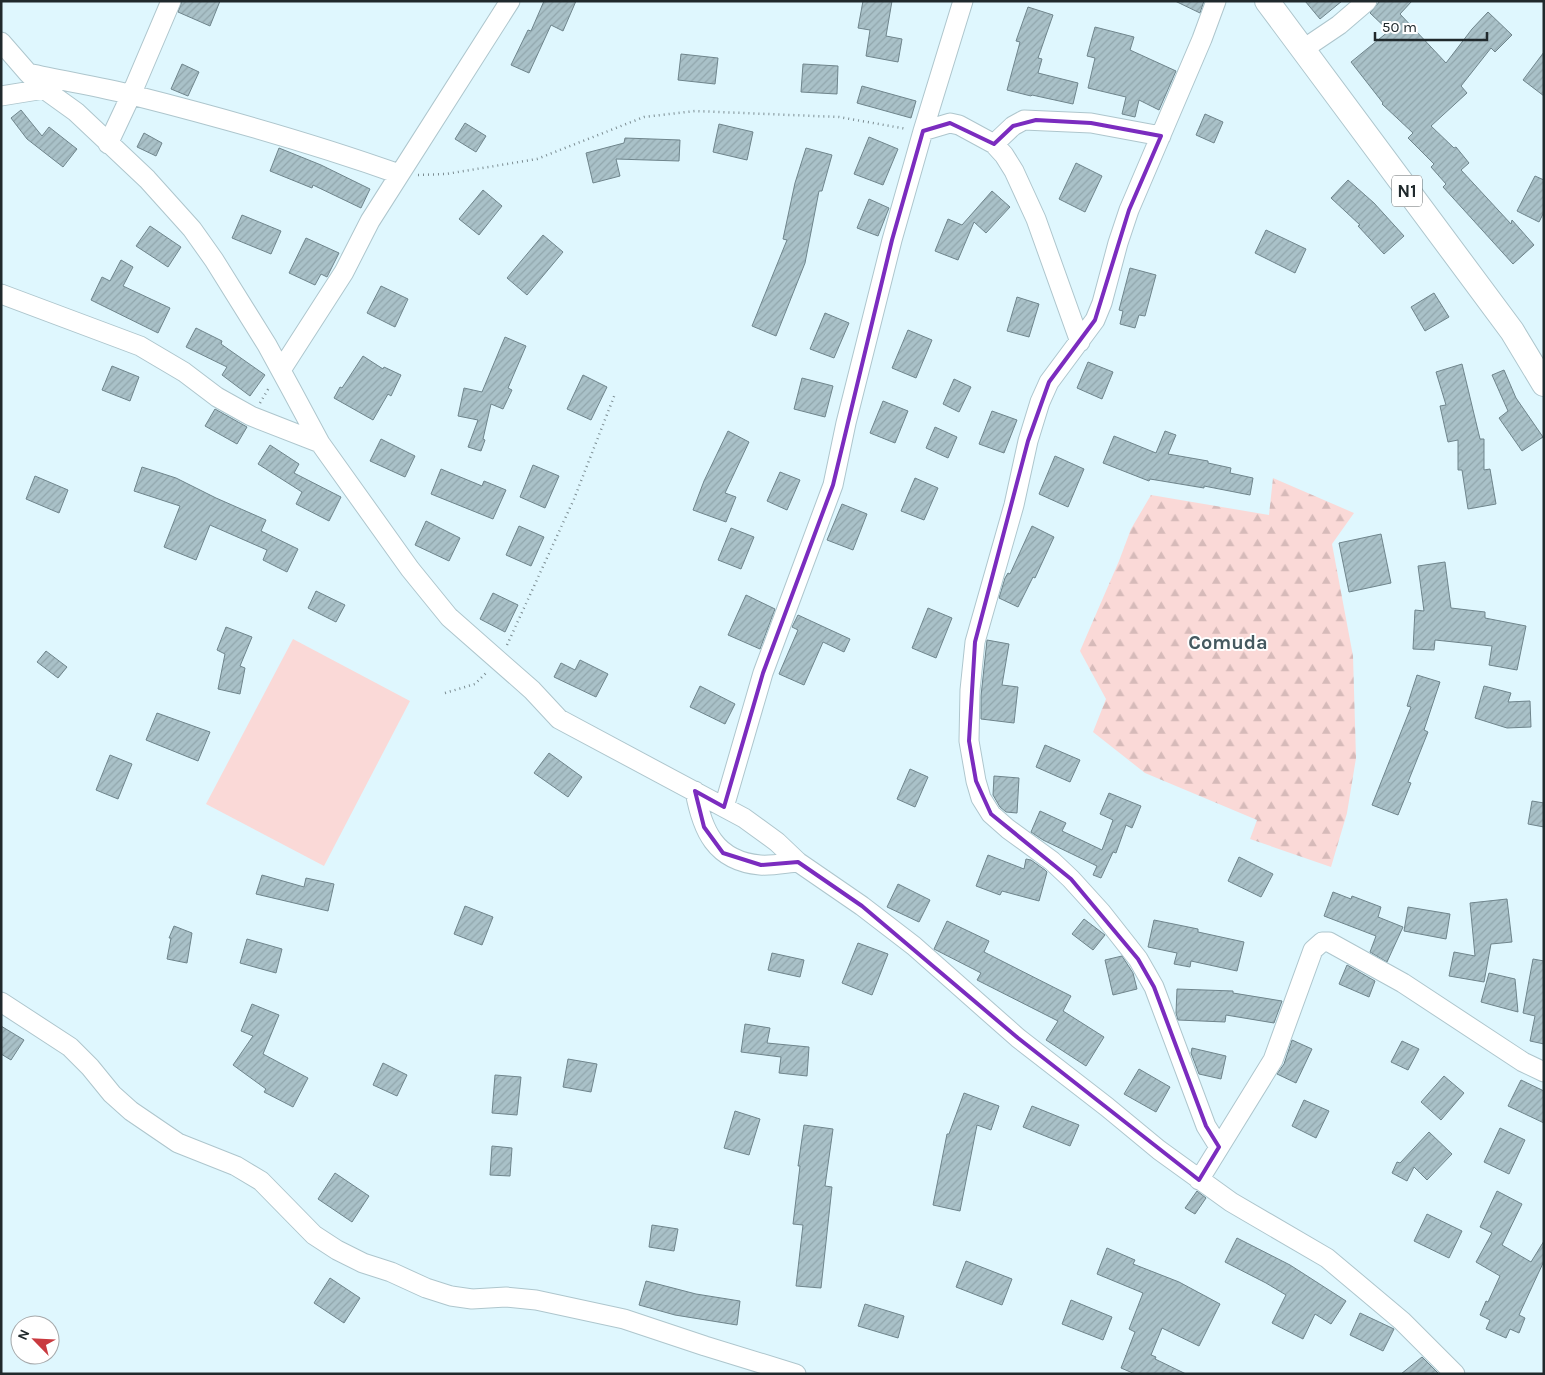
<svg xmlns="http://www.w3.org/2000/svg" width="1545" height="1375" font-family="Karla,sans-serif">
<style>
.grass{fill:#fad9d7}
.forest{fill:url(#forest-firs)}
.building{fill:url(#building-hatch);stroke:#6f858c}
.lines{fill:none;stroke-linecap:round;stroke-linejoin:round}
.minor-casing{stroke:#aec6cd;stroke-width:21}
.major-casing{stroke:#aec6cd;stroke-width:26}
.path{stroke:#7c8d92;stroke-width:2.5;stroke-dasharray:1 4;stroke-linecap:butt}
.minor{stroke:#fff;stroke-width:19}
.major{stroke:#fff;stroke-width:24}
.marked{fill:none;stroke:#7b2cbf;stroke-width:4;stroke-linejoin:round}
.labels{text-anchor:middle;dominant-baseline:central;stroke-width:4;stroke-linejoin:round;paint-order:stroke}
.shield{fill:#fff;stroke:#63696b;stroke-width:1}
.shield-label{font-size:18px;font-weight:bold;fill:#20292c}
.neighbourhood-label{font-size:20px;font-weight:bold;fill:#455960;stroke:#fff}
</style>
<defs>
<pattern id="forest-firs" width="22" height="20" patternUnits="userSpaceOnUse" patternTransform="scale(1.25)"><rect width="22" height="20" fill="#fad9d7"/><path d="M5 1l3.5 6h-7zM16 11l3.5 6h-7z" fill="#d6bab9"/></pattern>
<pattern id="building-hatch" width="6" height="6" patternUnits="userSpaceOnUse" patternTransform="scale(1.25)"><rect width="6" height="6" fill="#a9c1c8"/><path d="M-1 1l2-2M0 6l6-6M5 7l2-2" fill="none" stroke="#91a6ac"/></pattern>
</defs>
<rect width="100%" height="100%" fill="#dff7fe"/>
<path class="grass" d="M293 639 410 701 324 866 206 804Z"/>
<path class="forest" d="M1273 478 1354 513 1332 544 1353 656 1356 758 1347 813 1331 867 1250 839 1257 820 1145 773 1093 732 1106 699 1080 651 1119 561 1131 529 1151 495 1269 515Z"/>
<path class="building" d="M182 1H220L210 26 178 12Z
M544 1H576L563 31 551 25 529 73 511 65 528 30 531 31Z
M863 1H892L886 36 902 39 898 62 866 56 870 30 858 28Z
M1175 1H1204L1200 13Z
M1305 1H1342L1320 19Z
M1380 1H1412L1400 14 1446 63 1472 29 1488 12 1512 35 1495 52 1491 48 1461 86 1467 93 1431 126 1454 148 1456 147 1469 163 1461 170 1511 224 1512 220 1534 245 1513 264 1443 187 1446 184 1431 167 1434 164 1408 138 1413 133 1382 104 1383 103 1351 62 1389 31 1370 13Z
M1028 7 1053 15 1038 58 1042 59 1038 73 1078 83 1073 104 1032 95 1031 96 1007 90 1020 42 1016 41Z
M1095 27 1134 37 1130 50 1176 71 1159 110 1139 100 1135 117 1122 114 1126 97 1088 88 1095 58 1087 56Z
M1544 52V96L1523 80Z
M681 54 718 58 715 84 678 80Z
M182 64 199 72 188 96 171 89Z
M803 64 838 66 837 94 801 92Z
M862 86 916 101 911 118 857 103Z
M21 110 42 136 49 127 77 149 63 167 27 139 11 118Z
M1205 114 1223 122 1214 143 1196 135Z
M465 123 486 136 476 152 455 139Z
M719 124 753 132 747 160 713 152Z
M144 133 162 143 156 156 137 147Z
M869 137 898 149 883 185 854 174Z
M625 138 680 140 679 161 616 159 620 176 593 183 586 153 624 143Z
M279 148 321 165 370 189 361 208 313 185 312 188 270 171Z
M806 148 832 155 822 191H819L805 263 776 336 752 326 787 240 783 239 795 183Z
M1076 163 1102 176 1085 212 1059 199Z
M1535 176 1544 180V212L1539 222 1517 211Z
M1348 180 1374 203 1404 236 1384 254 1358 226 1360 225 1331 198Z
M483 190 502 206 479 235 459 219Z
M992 191 1010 207 986 233 974 222 958 260 935 251 948 219 962 225Z
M869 199 889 208 878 236 857 228Z
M242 215 281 231 271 254 232 238Z
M150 226 181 247 168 267 136 246Z
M1266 230 1306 249 1295 273 1255 253Z
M543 235 563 252 527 295 507 278Z
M306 238 339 253 327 277 321 274 315 285 289 273Z
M121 260 133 267 123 286 170 308 158 333 91 300 102 277 110 281Z
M1130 268 1156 275 1145 316 1139 315 1135 328 1120 324 1123 311 1119 310Z
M381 286 408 299 395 327 367 313Z
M1434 293 1449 317 1425 331 1411 307Z
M1017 297 1039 304 1029 337 1007 331Z
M825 313 849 323 834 358 810 349Z
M196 328 222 341 221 344 265 375 250 396 222 375 227 367 186 347Z
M908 330 932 340 916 378 892 368Z
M505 337 526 346 508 388 512 390 503 409 491 404 483 439 485 440 481 451 468 447 478 420 458 416 464 388 482 392Z
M363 356 383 369 384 367 401 375 391 396 388 394 373 420 334 398 340 387 342 388Z
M1088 362 1113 372 1102 399 1077 388Z
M1462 364 1480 439H1484V470L1490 469 1496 504 1468 509 1462 470H1458V440L1448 442 1440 406 1446 405 1436 372Z
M112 366 139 377 130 401 102 390Z
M1504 370 1516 398 1543 437 1522 451 1499 418 1508 411 1492 375Z
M583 375 607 387 591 420 567 409Z
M802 378 833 386 825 417 794 409Z
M954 379 971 387 959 412 943 404Z
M883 401 908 411 895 443 870 433Z
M215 409 247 427 237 444 205 426Z
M992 411 1017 420 1004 453 979 444Z
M935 427 957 437 948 458 926 448Z
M728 431 749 442 725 493 736 497 726 522 693 510 704 481Z
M1165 431 1176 435 1168 454 1208 461V463L1231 468 1230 473 1253 478 1250 495 1204 486V488L1150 479 1149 481 1103 463 1114 436 1156 453Z
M381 439 415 456 405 477 370 461Z
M270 445 299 464 294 473 341 497 329 521 296 504 302 492 258 464Z
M1055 456 1084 469 1068 507 1039 494Z
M533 465 559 476 545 508 520 497Z
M142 467 176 478 216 498 266 520 261 531 298 549 287 572 263 560 267 550 210 525 196 560 164 547 180 506 134 491Z
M441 469 482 486 484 481 506 490 493 519 431 494Z
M780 472 800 480 787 510 767 501Z
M35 476 68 490 59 513 26 499Z
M915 478 938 488 924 520 901 511Z
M842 504 867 514 853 550 827 540Z
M426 521 460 538 449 561 415 545Z
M519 526 544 537 531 566 506 555Z
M1032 526 1054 537 1035 578 1033 577 1018 607 999 598 1005 578 1008 573 1010 574Z
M731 528 754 537 741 569 718 560Z
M1381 534 1391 583 1349 592 1339 543Z
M1445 562 1451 608 1485 612V618L1526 626 1517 670 1489 665 1492 646 1435 640 1434 650 1413 649 1415 610 1424 611 1418 566Z
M316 591 345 605 336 622 308 608Z
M493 593 518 605 505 632 480 619Z
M746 595 775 609 760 649 728 635Z
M928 608 952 618 936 658 912 648Z
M798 615 850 639 844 652 823 642 804 685 779 674 798 630 792 627Z
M226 627 252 637 240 666 245 668 240 694 218 689 225 654 217 650Z
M987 640 1009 644 1002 685 1018 687 1014 723 981 719V696Z
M46 651 67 667 58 678 37 662Z
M580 660 608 674 596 697 554 677 561 663 575 670Z
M1417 675 1440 682 1424 730 1428 732 1408 782 1411 783 1398 815 1372 805 1411 707 1407 706Z
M700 686 735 704 725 724 690 707Z
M1484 686 1511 693 1508 702 1530 701 1531 727 1507 728 1475 718Z
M157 713 210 732 198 761 146 740Z
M1045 745 1080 760 1070 782 1036 767Z
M549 753 582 777 568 797 534 773Z
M110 755 132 764 118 799 96 790Z
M910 769 928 777 915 807 897 799Z
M994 776 1019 778 1017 813 1006 812 1000 807 993 795Z
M1109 793 1141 806 1132 828 1126 825 1116 853 1113 852 1101 878 1093 875 1097 866 1043 840 1031 832 1040 811 1066 823 1062 831 1102 850 1113 820 1100 814Z
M1532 801 1544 803V827L1528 824Z
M988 855 1024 869 1026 859 1031 860 1045 870 1047 872 1039 901 1002 891 1000 895 976 886Z
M1239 857 1273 874 1261 897 1228 881Z
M262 875 304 887 306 878 334 884 328 911 256 894Z
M898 884 930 900 919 922 887 907Z
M1333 892 1351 899 1352 896 1381 907 1378 917 1403 927 1387 962 1370 952 1376 936 1324 916Z
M1507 899 1512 942 1491 944 1484 982 1449 976 1454 952 1475 956 1470 903Z
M465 906 493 917 482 945 454 934Z
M1408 907 1450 914 1446 939 1404 931Z
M1084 919 1105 935 1093 950 1072 934Z
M1154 920 1198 929V932L1244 942 1237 971 1191 961 1190 967 1174 964 1177 953 1148 947Z
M947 921 989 941 984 952 1071 996 1063 1011 1104 1037 1086 1066 1046 1040 1058 1021 977 980 981 973 934 949Z
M174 926 192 933 187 963 167 959 171 938H169Z
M247 939 282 949 276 973 240 963Z
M858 943 888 954 872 995 842 983Z
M772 953 804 960 800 977 768 970Z
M1122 956 1133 973 1137 989 1113 995 1105 960Z
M1533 959 1544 961V1044L1530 1041 1535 1016 1523 1013Z
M1347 965 1375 981 1369 997 1339 984Z
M1489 973 1515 979 1518 1012 1481 1002Z
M1177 989 1233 991V993L1282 1001 1274 1023 1226 1015 1225 1022 1178 1020 1176 1013Z
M252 1004 279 1015 263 1054 308 1078 293 1107 264 1092 266 1089 233 1065 253 1036 241 1031Z
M745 1024 770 1028 767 1043 809 1047 807 1076 779 1073 781 1057 741 1052Z
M1 1026 24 1040 11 1060 1 1054Z
M1292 1040 1312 1049 1296 1083 1277 1074 1284 1064Z
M1402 1041 1419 1049 1408 1070 1391 1062Z
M1192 1048 1226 1056 1221 1079 1199 1074 1191 1053Z
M568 1059 597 1064 591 1092 563 1087Z
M383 1063 407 1075 397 1096 373 1085Z
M1139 1069 1170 1087 1156 1112 1124 1094Z
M495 1075 521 1077 517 1115 492 1113Z
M1444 1076 1464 1093 1441 1120 1421 1102Z
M1521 1080 1544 1091V1123L1508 1106Z
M964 1093 999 1106 991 1130 977 1125 960 1211 933 1205 947 1134H949Z
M1304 1100 1329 1111 1316 1138 1292 1126Z
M1032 1106 1079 1125 1070 1146 1023 1127Z
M735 1111 760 1119 749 1155 724 1148Z
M804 1125 833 1129 825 1186 832 1187 821 1288 796 1286 803 1225 793 1224 800 1166H798Z
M1500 1128 1525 1140 1509 1174 1484 1162Z
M1429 1132 1452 1154 1427 1180 1414 1167 1407 1181 1392 1173 1397 1162 1400 1163Z
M492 1146 512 1148 510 1176 490 1175Z
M335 1173 369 1196 352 1222 318 1199Z
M1197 1191 1206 1198 1195 1214 1185 1208Z
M1497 1191 1522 1204 1502 1245 1531 1262 1544 1241V1261L1519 1315 1525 1318 1519 1333 1510 1329 1506 1338 1486 1329 1490 1320 1480 1315 1486 1301 1488 1302 1500 1276 1476 1262 1492 1233 1480 1227Z
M1427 1214 1462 1231 1449 1258 1414 1241Z
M652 1225 678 1229 674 1251 649 1247Z
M1237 1238 1290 1265 1346 1301 1331 1324 1315 1314 1303 1339 1272 1323 1286 1295 1266 1283 1225 1262Z
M1107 1248 1135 1260 1133 1264 1179 1282 1220 1304 1199 1346 1162 1328 1151 1355 1156 1357 1155 1359 1186 1374H1135L1121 1368 1135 1332 1129 1329 1143 1293 1097 1274Z
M966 1261 1012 1279 1002 1305 956 1287Z
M330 1278 360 1298 344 1323 314 1303Z
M646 1281 696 1294 740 1301 737 1325 675 1315 639 1305Z
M1071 1300 1112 1317 1103 1340 1062 1324Z
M865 1304 904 1316 898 1338 858 1326Z
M1360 1313 1394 1329 1383 1351 1350 1335Z
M1422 1357 1439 1374H1401Z"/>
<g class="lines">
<defs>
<path id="minor" d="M1216 1 1202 39 1129 210 1118 243 1102 303 1095 320 1049 382 1040 402 1028 441 1014 505 975 642 970 690 969 741 976 781 981 798 991 814 1008 829 1052 861 1071 879 1101 912 1138 959 1154 987 1206 1126 1219 1147
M1 42 28 73 44 89 76 112 147 179 192 229 214 260 267 345 291 389 320 443 410 569 449 617 532 690 559 719 744 818 777 842 798 862 862 906 914 946 1018 1038 1107 1107 1159 1150 1231 1202 1327 1258 1402 1321 1455 1374
M1302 50 1339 25 1367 1
M28 73C62 81 98 86 132 95 223 118 312 143 399 174
M1 96 44 89
M923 131 950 123 959 125 994 144 1004 155 1014 171 1036 219 1080 342
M108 144 131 95 171 1
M994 144 1013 126 1024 120 1091 123 1161 136
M1 294 140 346 184 372 217 397 251 416 320 443
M281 370 344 272 370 221 510 1
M695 791C702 830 715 861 760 865 772 866 786 863 798 862
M724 807 763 673 833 485 846 423 892 240 923 131 963 1
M1 1002 70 1047 90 1067 112 1094 131 1111 178 1143 236 1166 261 1181 314 1235 337 1250 363 1263 391 1272 426 1288 451 1296 472 1299 506 1297 536 1300 624 1319 705 1346 796 1374
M1199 1180 1273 1060 1313 950 1322 942H1329L1403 983 1523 1062 1544 1072"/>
<path id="major" d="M1267 1 1512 331 1544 384"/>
</defs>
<use href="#minor" class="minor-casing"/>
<use href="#major" class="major-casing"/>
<path class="path" d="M418 175 446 174 537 159 644 117 695 111 839 117 907 129
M260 403 270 386
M507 645 574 499 615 394
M445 693 475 684 488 671"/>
<use href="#minor" class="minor"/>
<use href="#major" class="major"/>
</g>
<path class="marked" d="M1036 120 1091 123 1161 136 1129 210 1095 320 1049 382 1028 441 975 642 969 741 976 781 991 814 1071 879 1138 959 1154 987 1206 1126 1219 1147 1199 1180 1018 1038 862 906 798 862 761 865 723 853 704 827 695 791 724 807 763 673 833 485 892 240 923 131 950 123 994 144 1013 126Z"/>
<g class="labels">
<rect class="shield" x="1392" y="175.5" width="30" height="31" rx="4"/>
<g class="shield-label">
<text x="1407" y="191">N1</text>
</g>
<g class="neighbourhood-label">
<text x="1228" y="642">Comuda</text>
</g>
</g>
<rect width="1545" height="1375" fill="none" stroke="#20292c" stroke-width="5"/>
<g transform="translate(35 1340) rotate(294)"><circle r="24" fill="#ffffff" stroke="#a6a9ab"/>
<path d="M0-4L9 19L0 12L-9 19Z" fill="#c93a40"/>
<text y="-8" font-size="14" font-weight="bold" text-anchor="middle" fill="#20292c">N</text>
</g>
<path d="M1375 32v8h112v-8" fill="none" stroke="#20292c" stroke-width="2.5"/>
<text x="1382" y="32" font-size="15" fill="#20292c" stroke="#ffffff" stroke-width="4" paint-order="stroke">50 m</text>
</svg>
